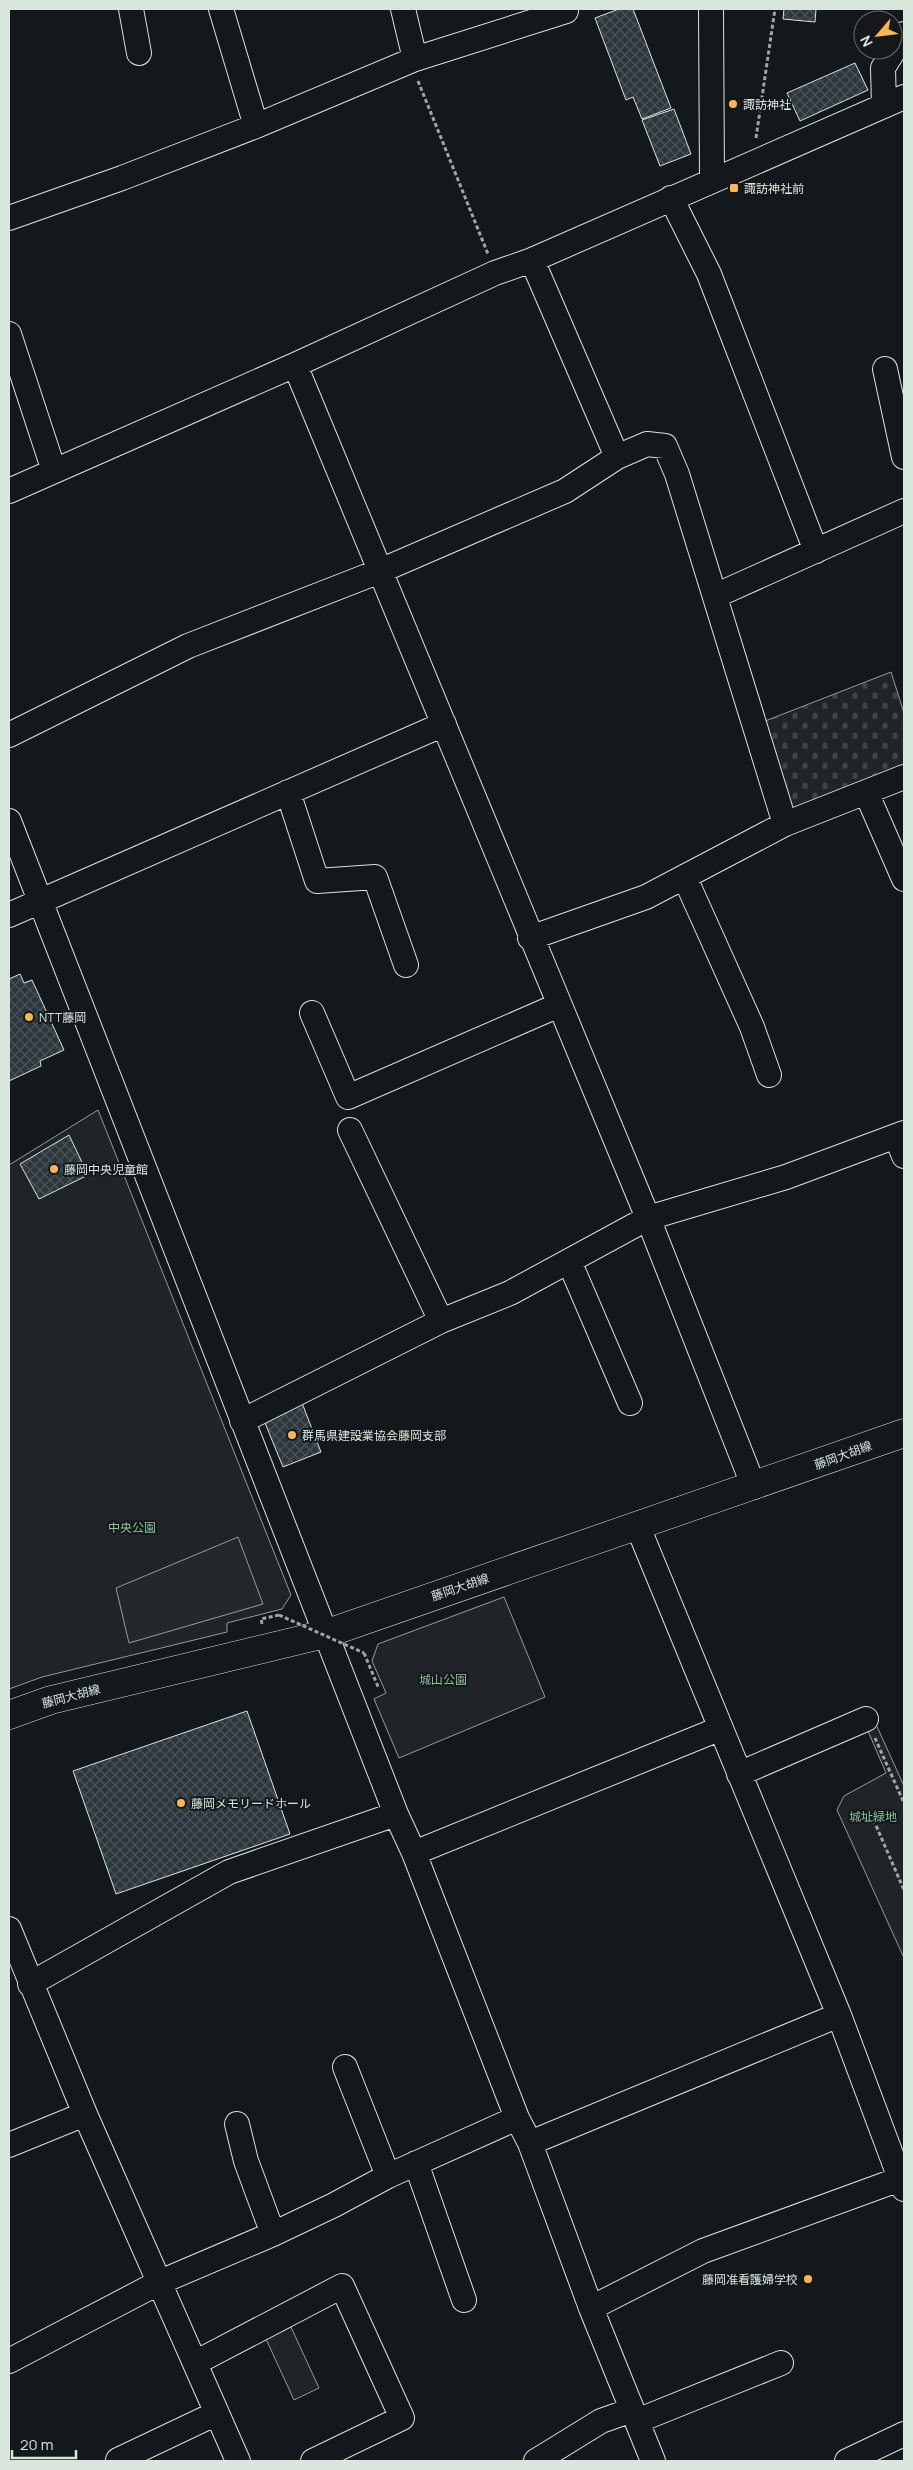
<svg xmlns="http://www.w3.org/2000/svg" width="913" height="2470" font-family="Manrope,'Noto Sans JP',sans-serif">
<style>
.cemetery{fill:url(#cemetery-stones);stroke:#939e99}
.green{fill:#202428;stroke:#939e99}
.parking{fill:#24282b;stroke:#939e99}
.building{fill:url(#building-cross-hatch);stroke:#d8e6dc}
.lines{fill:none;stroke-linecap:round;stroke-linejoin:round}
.minor-casing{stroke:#d8e6dc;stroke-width:26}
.major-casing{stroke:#d8e6dc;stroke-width:29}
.path{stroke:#9da8a2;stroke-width:3;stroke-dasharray:4 2.5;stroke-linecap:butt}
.minor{stroke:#14181c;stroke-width:24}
.major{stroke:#14181c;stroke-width:28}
.path-bridge{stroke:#9da8a2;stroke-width:3;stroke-dasharray:4 2.5;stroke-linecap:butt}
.poi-dot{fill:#ffb74d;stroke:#14181c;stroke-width:2}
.labels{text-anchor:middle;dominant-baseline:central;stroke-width:4;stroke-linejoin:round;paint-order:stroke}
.poi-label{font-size:12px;fill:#d8e6dc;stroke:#14181c;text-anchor:start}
.street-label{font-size:12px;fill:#d8e6dc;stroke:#14181c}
.park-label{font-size:12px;fill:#8ac095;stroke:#14181c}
</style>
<defs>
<pattern id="cemetery-stones" width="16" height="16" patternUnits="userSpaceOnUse" patternTransform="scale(1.25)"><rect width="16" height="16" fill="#202428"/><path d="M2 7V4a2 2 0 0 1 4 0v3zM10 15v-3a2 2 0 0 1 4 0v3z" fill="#404447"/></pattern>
<pattern id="building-cross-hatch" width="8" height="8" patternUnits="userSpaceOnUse" patternTransform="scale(1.25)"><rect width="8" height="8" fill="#2c363c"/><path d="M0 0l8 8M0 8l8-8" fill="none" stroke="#4a5358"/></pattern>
</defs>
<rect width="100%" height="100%" fill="#14181c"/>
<path class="cemetery" d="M891 672 904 713V770L790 817 760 723Z"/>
<path class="green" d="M98 1110 291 1595 282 1609 227 1623V1632L42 1677 9 1689V1165Z
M504 1597 545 1697 399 1758 374 1699 386 1693 372 1661 378 1644Z
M874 1720 904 1786V1958L837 1810 844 1796 886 1773 865 1724Z
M291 2327 319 2388 294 2400 266 2339Z"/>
<path class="parking" d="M238 1537 263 1604 129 1643 116 1588Z"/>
<path class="building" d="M619 9H633L671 108 642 119 633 97 626 100 595 18Z
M784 9H816L815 22 783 19Z
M855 63 868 90 800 121 787 93Z
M674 109 691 154 660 166 642 120Z
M20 974 24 983 32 980 64 1050 40 1061 41 1066 9 1081V979Z
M69 1135 88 1175 39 1199 20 1164Z
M302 1403 321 1452 283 1467 263 1418Z
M247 1711 290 1834 116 1894 73 1771Z"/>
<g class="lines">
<defs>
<path id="minor" d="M131 9 139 53
M221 9 256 126
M403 9 415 59
M711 9 712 180
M884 106 883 68 904 34
M671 198 709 274 816 551
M9 218 122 178 256 126 415 59 566 11 565 9
M532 260 617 457
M9 334 54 471
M295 365 648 1218 754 1487
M885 369 904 457
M9 491 295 365 495 273 532 260 904 97
M715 596 904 511
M9 735 188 646 380 571 565 491 617 457 647 444 665 446 677 474 785 824
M288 792 317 881 375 877 406 965
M866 792 904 879
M9 821 396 1814 414 1853 517 2118 530 2143 591 2308 653 2461
M685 878 752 1027 769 1075
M9 915 444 724
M530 938 646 897 785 824 904 777
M312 1013 348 1097 559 1005
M350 1130 441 1321
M896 1136 904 1156
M569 1261 630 1403
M242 1421 441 1321 510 1293 648 1218 786 1177 904 1133
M638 1527 839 2015 904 2189
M739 1774 866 1719
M414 1853 719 1729
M9 1929 85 2114 238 2461
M30 1984 229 1872 396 1814
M345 2067 388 2176
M237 2124 246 2161 273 2234
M530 2143 839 2015
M9 2145 85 2114
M416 2163 464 2300
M591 2308 703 2251 900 2179
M9 2361 158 2283 273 2234 334 2205 388 2176 517 2118
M195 2363 342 2286 402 2418 313 2461
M637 2421 781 2363
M118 2460 217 2413
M536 2461 601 2421 632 2410
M847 2461 904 2434"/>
<path id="major" d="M9 1715 51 1700 325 1634 904 1433"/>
</defs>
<use href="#minor" class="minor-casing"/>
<use href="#major" class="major-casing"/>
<path class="path" d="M418 81 488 254
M756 138 775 9
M262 1624 261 1619 279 1615
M364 1653 379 1689
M875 1738 904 1803
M871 1814 904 1890"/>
<use href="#minor" class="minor"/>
<use href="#major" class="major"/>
<path class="path-bridge" d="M279 1615 364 1653"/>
</g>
<g class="poi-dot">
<circle cx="733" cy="104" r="5"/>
<rect x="729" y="183" width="10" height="10" rx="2.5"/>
<circle cx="29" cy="1017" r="5"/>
<circle cx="54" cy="1169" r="5"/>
<circle cx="292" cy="1435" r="5"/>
<circle cx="181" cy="1803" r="5"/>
<circle cx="808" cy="2279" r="5"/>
</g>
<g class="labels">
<g class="poi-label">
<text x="743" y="104">諏訪神社</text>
<text x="744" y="188">諏訪神社前</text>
<text x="39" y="1017">NTT藤岡</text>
<text x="64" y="1169">藤岡中央児童館</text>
<text x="302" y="1435">群馬県建設業協会藤岡支部</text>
<text x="191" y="1803">藤岡メモリードホール</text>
<text x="798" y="2279" text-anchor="end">藤岡准看護婦学校</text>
</g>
<g class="street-label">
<text transform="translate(843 1455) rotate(-20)">藤岡大胡線</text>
<text transform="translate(460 1587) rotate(-19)">藤岡大胡線</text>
<text transform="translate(71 1696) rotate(-15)">藤岡大胡線</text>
</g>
<g class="park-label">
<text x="132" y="1527">中央公園</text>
<text x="443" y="1679">城山公園</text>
<text x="873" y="1816">城址緑地</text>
</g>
</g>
<rect width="913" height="2470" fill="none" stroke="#d8e6dc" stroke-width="20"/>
<g transform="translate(878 35) rotate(242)"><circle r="24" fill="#14181c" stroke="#626a69"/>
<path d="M0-4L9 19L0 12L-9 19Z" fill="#ffb74d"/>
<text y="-8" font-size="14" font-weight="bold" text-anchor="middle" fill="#d8e6dc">N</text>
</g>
<path d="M12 2450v8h64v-8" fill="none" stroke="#d8e6dc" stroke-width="2.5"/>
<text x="20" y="2450" font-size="15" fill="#d8e6dc" stroke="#14181c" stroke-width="4" paint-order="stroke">20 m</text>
</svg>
